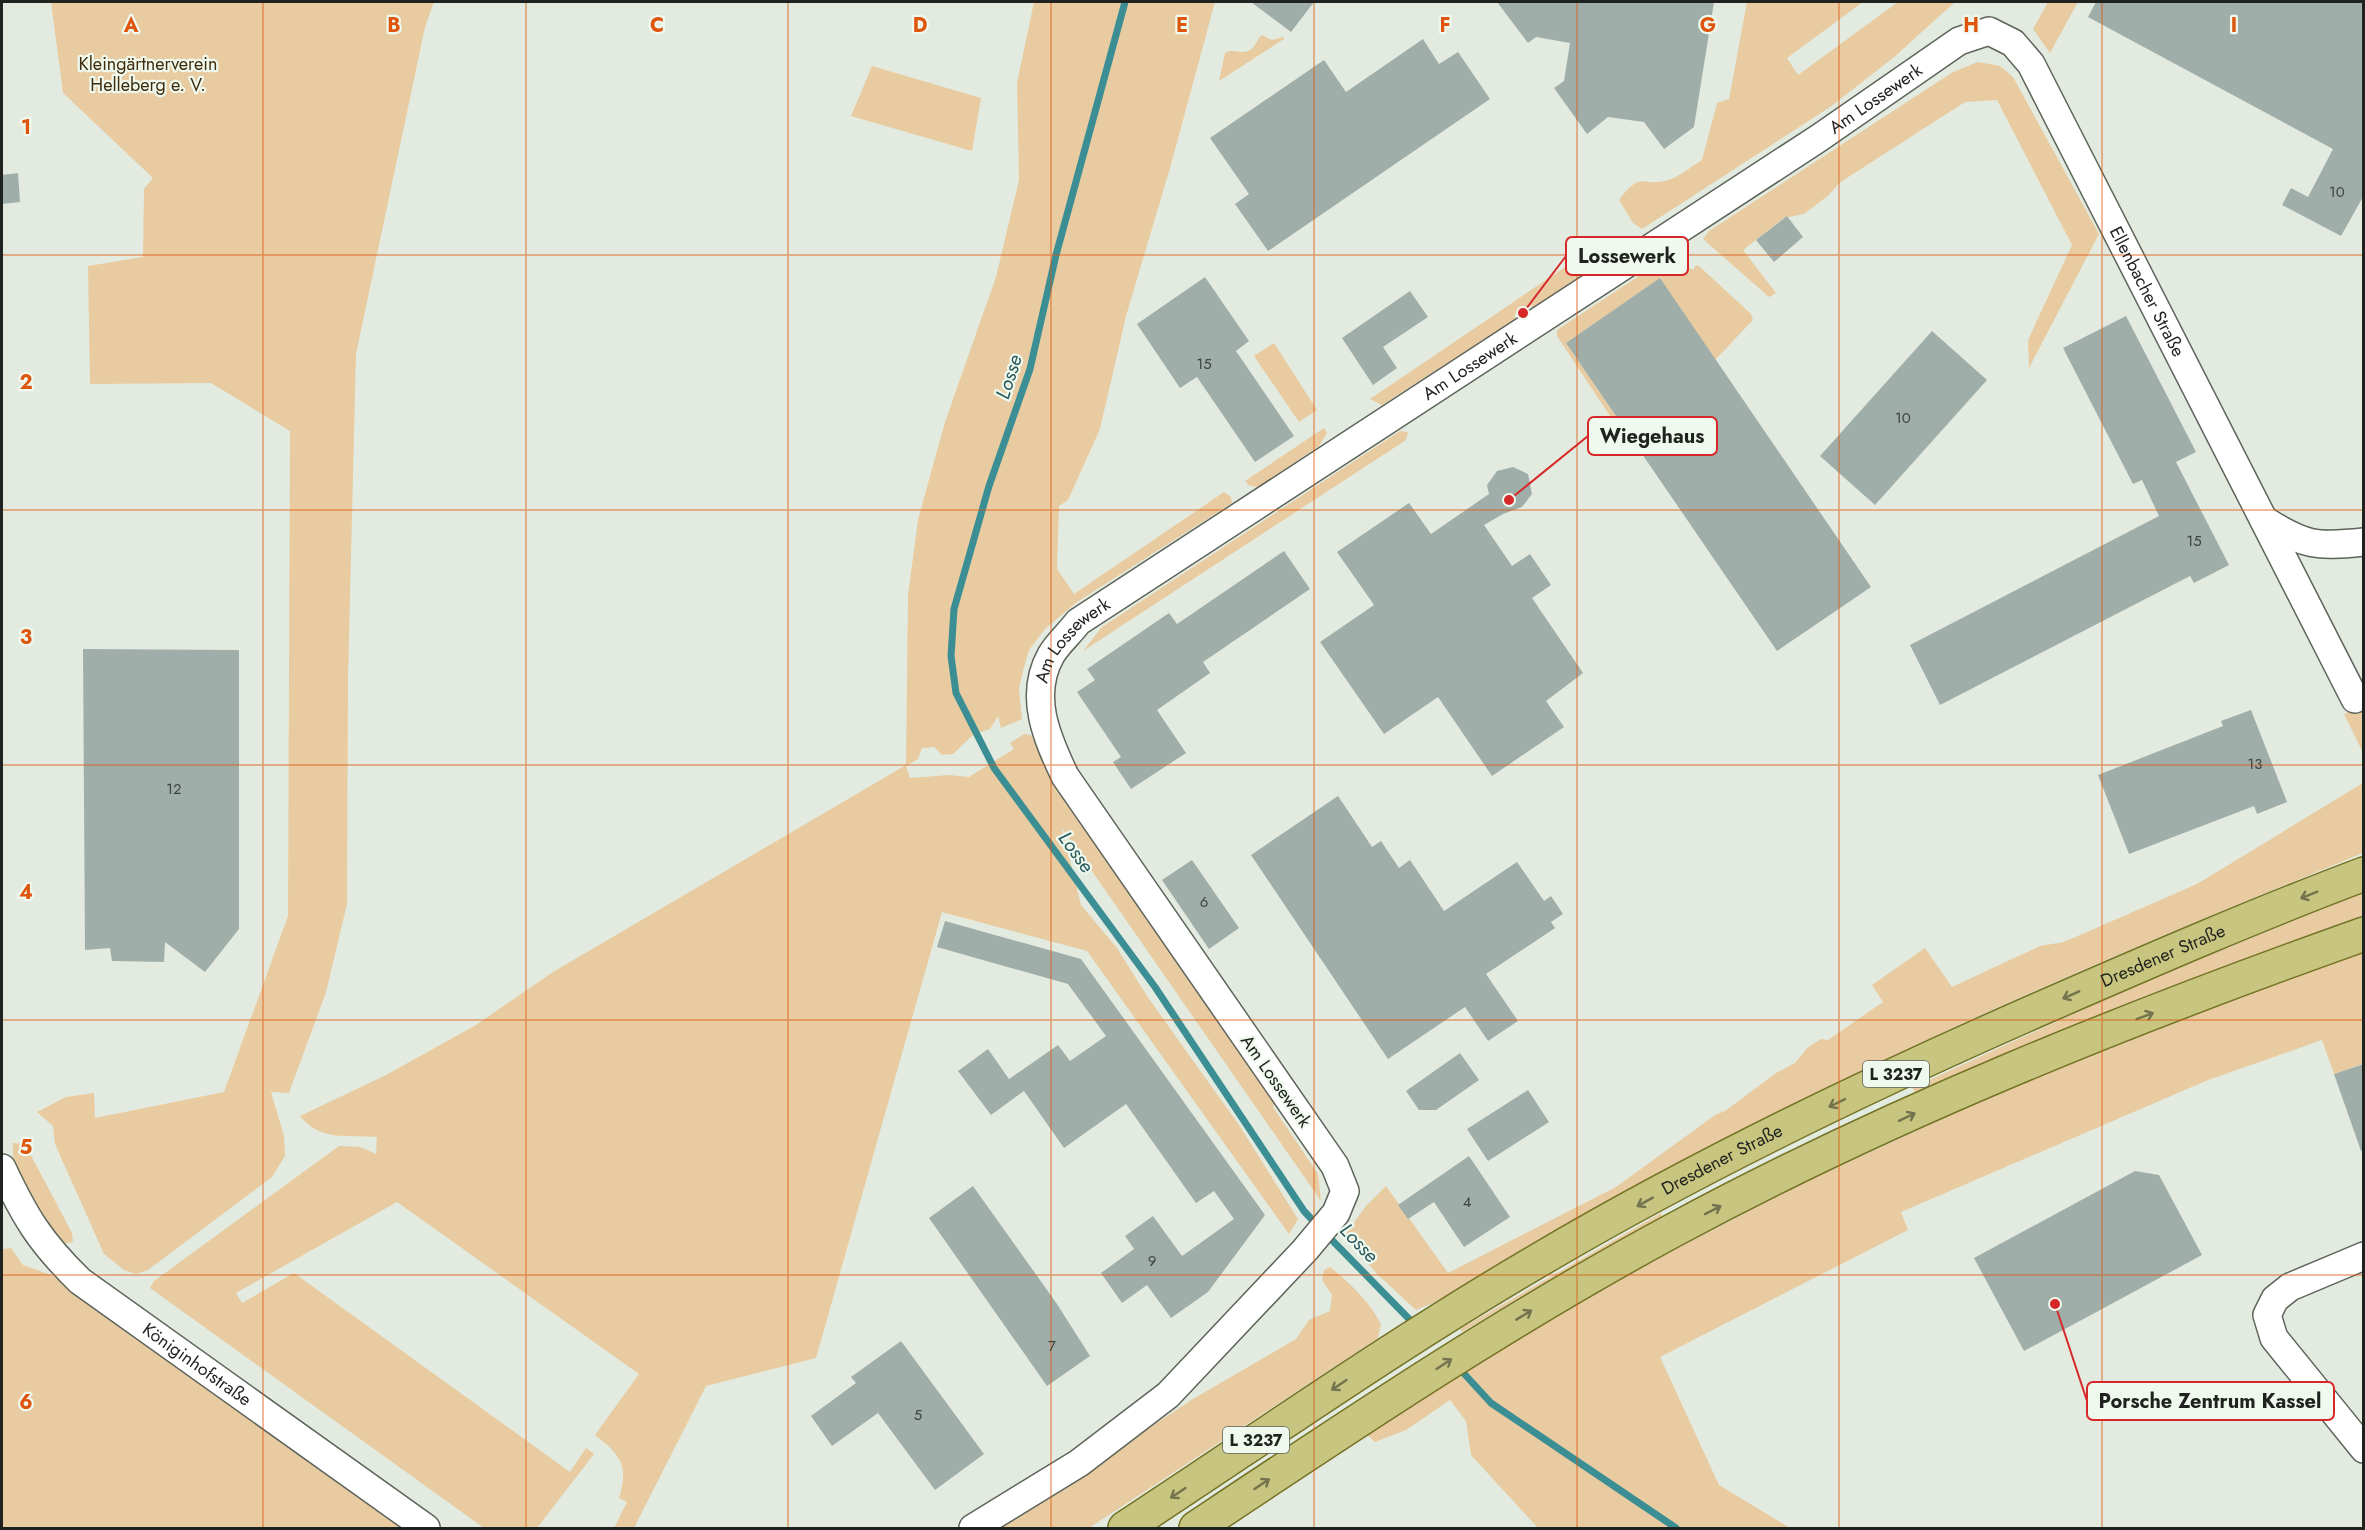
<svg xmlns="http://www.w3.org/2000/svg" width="2365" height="1530" font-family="Jost,sans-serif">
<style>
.green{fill:#e8cba0}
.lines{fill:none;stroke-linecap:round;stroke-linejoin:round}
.stream{stroke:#3b8e94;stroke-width:7}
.building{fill:#a0aea9}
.minor-casing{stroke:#5d655b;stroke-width:30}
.primary-casing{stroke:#747325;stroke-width:36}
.minor{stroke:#fff;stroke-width:27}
.primary{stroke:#c7c57f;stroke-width:33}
.oneway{stroke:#73744e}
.grid{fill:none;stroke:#de560d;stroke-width:1.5;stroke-opacity:0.55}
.labels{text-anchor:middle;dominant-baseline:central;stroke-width:4.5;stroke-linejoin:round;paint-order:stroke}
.number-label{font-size:15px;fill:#3f4541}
.shield{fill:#f0f9ee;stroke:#5e625c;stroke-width:1.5}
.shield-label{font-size:16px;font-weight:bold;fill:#1f221e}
.park-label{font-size:18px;fill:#3f2c0c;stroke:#f0f9ee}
.street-label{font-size:18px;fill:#1f221e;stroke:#f0f9ee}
.water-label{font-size:20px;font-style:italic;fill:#295b5e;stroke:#f0f9ee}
.grid-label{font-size:20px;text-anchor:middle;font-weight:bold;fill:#de560d;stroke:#f0f9ee;stroke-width:4.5;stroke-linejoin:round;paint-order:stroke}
.leader{fill:none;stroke:#d62828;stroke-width:2}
.callout-dot{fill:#d62828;stroke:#f0f9ee;stroke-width:2}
.callout{fill:#f0f9ee;stroke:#d62828;stroke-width:2}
.callout-label{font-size:20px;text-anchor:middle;font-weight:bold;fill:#1f221e}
</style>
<rect width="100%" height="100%" fill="#e3ebe0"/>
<path class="green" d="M51 2H434L425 27 356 354 348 678 347 904 326 992 289 1093 271 1092 284 1136 285 1156 272 1177 148 1270 136 1274 124 1270 104 1254 55 1144 53 1126 37 1112 66 1097 94 1093 95 1118 224 1092 288 916 290 431 211 383 90 384 88 266 143 257 144 189 153 178 63 93Z
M1034 2H1215L1170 168 1126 316 1100 429 1068 500 1059 506 1057 569 1074 594 1224 492 1231 497 1232 503 1077 602 1045 629 1029 650 1023 671 1019 689 1022 719 1001 728 998 716 990 729 974 734 953 754 942 755 934 747 922 748 918 759 906 766 910 778 949 775 969 777 1014 749 1010 743 1024 734 1031 735 1063 797 1275 1101 1273 1107 1318 1174 1321 1201 1062 828 1081 905 1117 948 1147 996 1239 1125 1298 1219 1289 1234 1087 951 942 912 816 1358 706 1386 634 1528H614L627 1502 619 1498C629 1466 621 1455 595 1435L639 1374 397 1202 236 1293 242 1303 294 1273 570 1472 586 1448 594 1454 537 1528H484L150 1288 154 1281 339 1146 360 1147 376 1154 377 1137C347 1135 319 1141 300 1116L386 1075 476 1025 553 972 906 765 908 595 918 520 945 422 996 277 1019 180 1017 83Z
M1747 2H1863L1787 58 1798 75 1898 2H1955L1893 58 1830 107 1642 229 1633 223 1619 200C1643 169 1641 188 1669 180 1680 176 1692 166 1702 160L1717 103 1729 99Z
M2048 2H2078L2050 53 2033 29Z
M1262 35 1272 40 1283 37 1284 39 1219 81 1225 53C1233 48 1241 55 1250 50 1257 46 1256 39 1262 35Z
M1978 62 2000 66 2013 77 2099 234 2029 368 2028 340 2072 245 1997 100 1965 102 1839 183 1829 195 1804 214 1784 218 1743 250 1776 293 1769 297 1703 239 1709 231 1953 72Z
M872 66 981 98 972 151 851 116Z
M1605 240 1609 246 1603 262 1533 308 1530 305 1514 315 1516 319 1382 405 1370 399Z
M1672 260 1693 270 1696 265 1699 266 1751 314 1753 320 1715 360 1659 279 1566 343 1618 419 1614 422 1557 336V330L1654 266Z
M1274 343 1317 410 1299 422 1254 356Z
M1324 428 1327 433 1319 446 1258 487 1250 486 1245 481Z
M1400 431 1408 432 1406 440 1083 651 1102 627Z
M2363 705V753L2344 714Z
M2363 783V853C2151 940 1939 1027 1736 1134 1666 1171 1596 1210 1527 1248 1490 1269 1455 1295 1416 1310L1377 1274 1344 1236 1366 1206 1386 1186 1448 1273 1616 1187 1715 1115 1725 1111 1776 1073 1795 1063 1807 1048 1821 1039 1828 1040 1883 1002 1872 985 1925 948 1952 987 2040 946 2064 942 2197 884Z
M2363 892V915L2145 996 1916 1093 1912 1088 2128 989Z
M2363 951V1064L2334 1074 2322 1040 2208 1080 1901 1212 1908 1230 1660 1357 1719 1485 1790 1528H1538L1471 1455 1466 1421 1450 1400 1406 1430 1375 1442 1365 1433 1578 1300 1799 1185 2022 1082 2147 1030Z
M13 1143 25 1144 72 1233 73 1242 62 1244C42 1217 9 1177 13 1143Z
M1661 1213 1663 1218 1549 1280 1462 1332 1460 1329Z
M11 1248 23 1265 54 1276 403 1528H2V1249Z
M1330 1267C1350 1283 1369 1301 1381 1324L1378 1338 1089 1528H997L1193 1399 1296 1339 1309 1320 1330 1311 1332 1295 1322 1280 1324 1270Z"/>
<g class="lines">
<path class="stream" d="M1125 2 1056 255 1030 369 989 486 954 609 951 656 956 693 994 768 1155 987 1304 1211 1318 1226
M1326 1234 1415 1325
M1457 1366 1491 1403 1676 1528"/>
</g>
<path class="building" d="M1251 2H1314L1291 32Z
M1497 2H1714L1694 127 1664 149 1644 122 1608 117 1587 134 1554 88 1564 81 1570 43 1536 37 1528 43Z
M2096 2H2364V195L2341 236 2282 205 2291 188 2308 197 2333 149 2088 17Z
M1423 39 1439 64 1458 52 1490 99 1268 251 1235 204 1249 194 1210 138 1324 60 1346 92Z
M18 173 20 202 2 204V175Z
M1787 216 1803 237 1774 262 1756 240Z
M1205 277 1249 341 1236 351 1294 436 1255 462 1197 377 1180 388 1137 324Z
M1660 278 1871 587 1777 651 1566 343Z
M1410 291 1428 317 1383 347 1397 368 1373 385 1342 338Z
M2126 316 2196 452 2176 462 2229 565 2194 583 2190 576 1940 705 1910 645 2159 516 2142 480 2133 484 2063 348Z
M1932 331 1987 380 1875 505 1820 456Z
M1513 467 1528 474 1532 494 1522 507 1503 514 1484 525 1512 566 1530 554 1551 585 1532 598 1583 673 1546 701 1564 727 1492 776 1438 697 1384 734 1320 642 1374 605 1337 552 1409 503 1431 534 1489 494 1487 485 1497 471Z
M1284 551 1310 589 1203 662 1210 673 1157 710 1186 753 1131 789 1113 762 1121 757 1077 692 1095 680 1087 669 1169 613 1177 624Z
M83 649 239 650V929L205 972 165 942 164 962 112 961 110 948 85 950Z
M2251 710 2287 802 2257 814 2254 806 2129 854 2098 775 2223 726 2221 721Z
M1338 796 1372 847 1381 841 1399 868 1410 860 1444 911 1517 862 1544 901 1551 896 1563 914 1551 922 1555 928 1486 974 1518 1021 1488 1041 1465 1007 1388 1059 1251 855Z
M1192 860 1239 928 1209 949 1162 880Z
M945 921 1081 959 1265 1215 1208 1292 1171 1318 1147 1285 1122 1303 1101 1273 1134 1249 1125 1236 1153 1216 1182 1256 1234 1219 1214 1191 1196 1203 1126 1104 1064 1148 1024 1091 991 1115 958 1071 988 1049 1009 1079 1058 1045 1070 1061 1106 1036 1068 984 937 947Z
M1460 1053 1479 1080 1436 1110H1419L1406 1091Z
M2364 1064V1151H2361L2334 1074Z
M1528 1090 1549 1122 1488 1161 1467 1129Z
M1469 1156 1510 1217 1464 1247 1434 1202 1408 1219 1398 1205Z
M2135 1171 2159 1175 2202 1255 2024 1351 1974 1258Z
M973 1186 1057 1304 1090 1356 1047 1386 929 1218Z
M901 1341 984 1454 935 1490 878 1413 832 1446 811 1416 856 1383 851 1377Z"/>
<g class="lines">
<defs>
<g id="minor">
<path d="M2264 520C2305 546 2316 547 2364 542"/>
<path id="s1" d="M2 1168C25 1217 40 1242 80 1281L426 1528"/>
<path d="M2364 1256 2290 1287 2275 1299 2267 1315 2274 1338 2364 1449"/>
<path id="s2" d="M973 1528 1079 1463 1168 1395 1305 1250 1336 1213 1345 1191 1335 1166 1065 776C1047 738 1028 696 1051 655 1058 643 1070 633 1078 622L1819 138 1959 41 1989 31 2013 43 2031 64 2355 699"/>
</g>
<g id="primary">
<path id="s3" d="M1125 1528C1262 1438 1397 1343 1539 1260 1703 1163 1877 1080 2051 1004 2154 959 2258 914 2364 874"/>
<path d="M1196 1528C1352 1424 1507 1320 1672 1231 1892 1112 2128 1018 2364 934"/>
</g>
</defs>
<use href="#minor" class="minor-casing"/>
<use href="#primary" class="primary-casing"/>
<use href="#minor" class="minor"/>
<use href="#primary" class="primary"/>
</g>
<defs><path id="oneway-shaft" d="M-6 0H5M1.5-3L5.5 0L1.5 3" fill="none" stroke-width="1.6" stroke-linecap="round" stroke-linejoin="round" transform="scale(1.5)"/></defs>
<g class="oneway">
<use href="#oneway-shaft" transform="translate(2309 895) rotate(158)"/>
<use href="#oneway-shaft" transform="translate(2071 995) rotate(156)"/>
<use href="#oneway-shaft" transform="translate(2145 1016) rotate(-21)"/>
<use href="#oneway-shaft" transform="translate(1837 1103) rotate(154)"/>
<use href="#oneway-shaft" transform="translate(1907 1117) rotate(-25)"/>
<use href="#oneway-shaft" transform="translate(1645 1202) rotate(151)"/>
<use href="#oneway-shaft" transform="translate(1713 1210) rotate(-27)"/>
<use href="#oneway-shaft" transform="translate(1524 1315) rotate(-31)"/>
<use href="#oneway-shaft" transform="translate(1444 1364) rotate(-33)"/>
<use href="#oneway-shaft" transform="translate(1339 1385) rotate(146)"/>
<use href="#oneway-shaft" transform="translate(1262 1484) rotate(-34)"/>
<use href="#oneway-shaft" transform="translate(1178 1493) rotate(146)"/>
</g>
<path class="grid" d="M263 2V1528M526 2V1528M788 2V1528M1051 2V1528M1314 2V1528M1577 2V1528M1839 2V1528M2102 2V1528M2 255H2364M2 510H2364M2 765H2364M2 1020H2364M2 1275H2364"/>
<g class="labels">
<g class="number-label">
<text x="2337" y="192">10</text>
<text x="1204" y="364">15</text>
<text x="1903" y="418">10</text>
<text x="2194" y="541">15</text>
<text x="2255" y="764">13</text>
<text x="174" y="789">12</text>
<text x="1204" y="902">6</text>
<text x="1467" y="1202">4</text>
<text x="1152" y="1261">9</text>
<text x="1052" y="1346">7</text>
<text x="918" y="1415">5</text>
</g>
<g class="shield">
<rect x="1863" y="1061" width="66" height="26" rx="4.5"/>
<rect x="1223" y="1427" width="66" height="26" rx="4.5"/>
</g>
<g class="shield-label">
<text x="1896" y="1074">L 3237</text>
<text x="1256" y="1440">L 3237</text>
</g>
<g class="park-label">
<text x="148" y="64">Kleingärtnerverein<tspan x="148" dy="21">Helleberg e. V.</tspan></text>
</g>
<g class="street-label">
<text stroke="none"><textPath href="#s2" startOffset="2133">Am Lossewerk</textPath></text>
<text stroke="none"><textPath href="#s2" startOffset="2576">Ellenbacher Straße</textPath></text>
<text stroke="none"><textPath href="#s2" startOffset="1647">Am Lossewerk</textPath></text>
<text stroke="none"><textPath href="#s2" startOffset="1161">Am Lossewerk</textPath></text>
<text stroke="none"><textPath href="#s3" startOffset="1188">Dresdener Straße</textPath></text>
<text transform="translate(1276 1081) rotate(55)">Am Lossewerk</text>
<text stroke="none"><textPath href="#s3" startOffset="702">Dresdener Straße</textPath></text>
<text stroke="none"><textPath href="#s1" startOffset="282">Königinhofstraße</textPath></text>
</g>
<g class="water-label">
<text transform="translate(1009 377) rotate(-72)">Losse</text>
<text transform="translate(1076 852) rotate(54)">Losse</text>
<text transform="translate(1359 1243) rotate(46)">Losse</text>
</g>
</g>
<g class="grid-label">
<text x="131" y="32">A</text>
<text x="394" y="32">B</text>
<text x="657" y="32">C</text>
<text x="920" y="32">D</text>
<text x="1182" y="32">E</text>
<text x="1445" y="32">F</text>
<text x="1708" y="32">G</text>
<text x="1971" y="32">H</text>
<text x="2234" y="32">I</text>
<text x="26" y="134">1</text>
<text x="26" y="389">2</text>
<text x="26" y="644">3</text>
<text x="26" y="899">4</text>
<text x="26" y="1154">5</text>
<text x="26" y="1409">6</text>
</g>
<path class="leader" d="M1523 313L1566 256M1509 500L1588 436M2055 1304L2087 1401"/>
<g class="callout-dot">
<circle cx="1523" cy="313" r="6"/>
<circle cx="1509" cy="500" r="6"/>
<circle cx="2055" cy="1304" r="6"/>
</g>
<g class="callout">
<rect x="1566" y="237" width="122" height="38" rx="6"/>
<rect x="1588" y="417" width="129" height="38" rx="6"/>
<rect x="2087" y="1382" width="247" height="38" rx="6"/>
</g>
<g class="callout-label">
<text x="1627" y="263">Lossewerk</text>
<text x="1652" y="443">Wiegehaus</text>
<text x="2210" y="1408">Porsche Zentrum Kassel</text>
</g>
<rect width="2365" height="1530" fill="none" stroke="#1f221e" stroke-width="6"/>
</svg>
